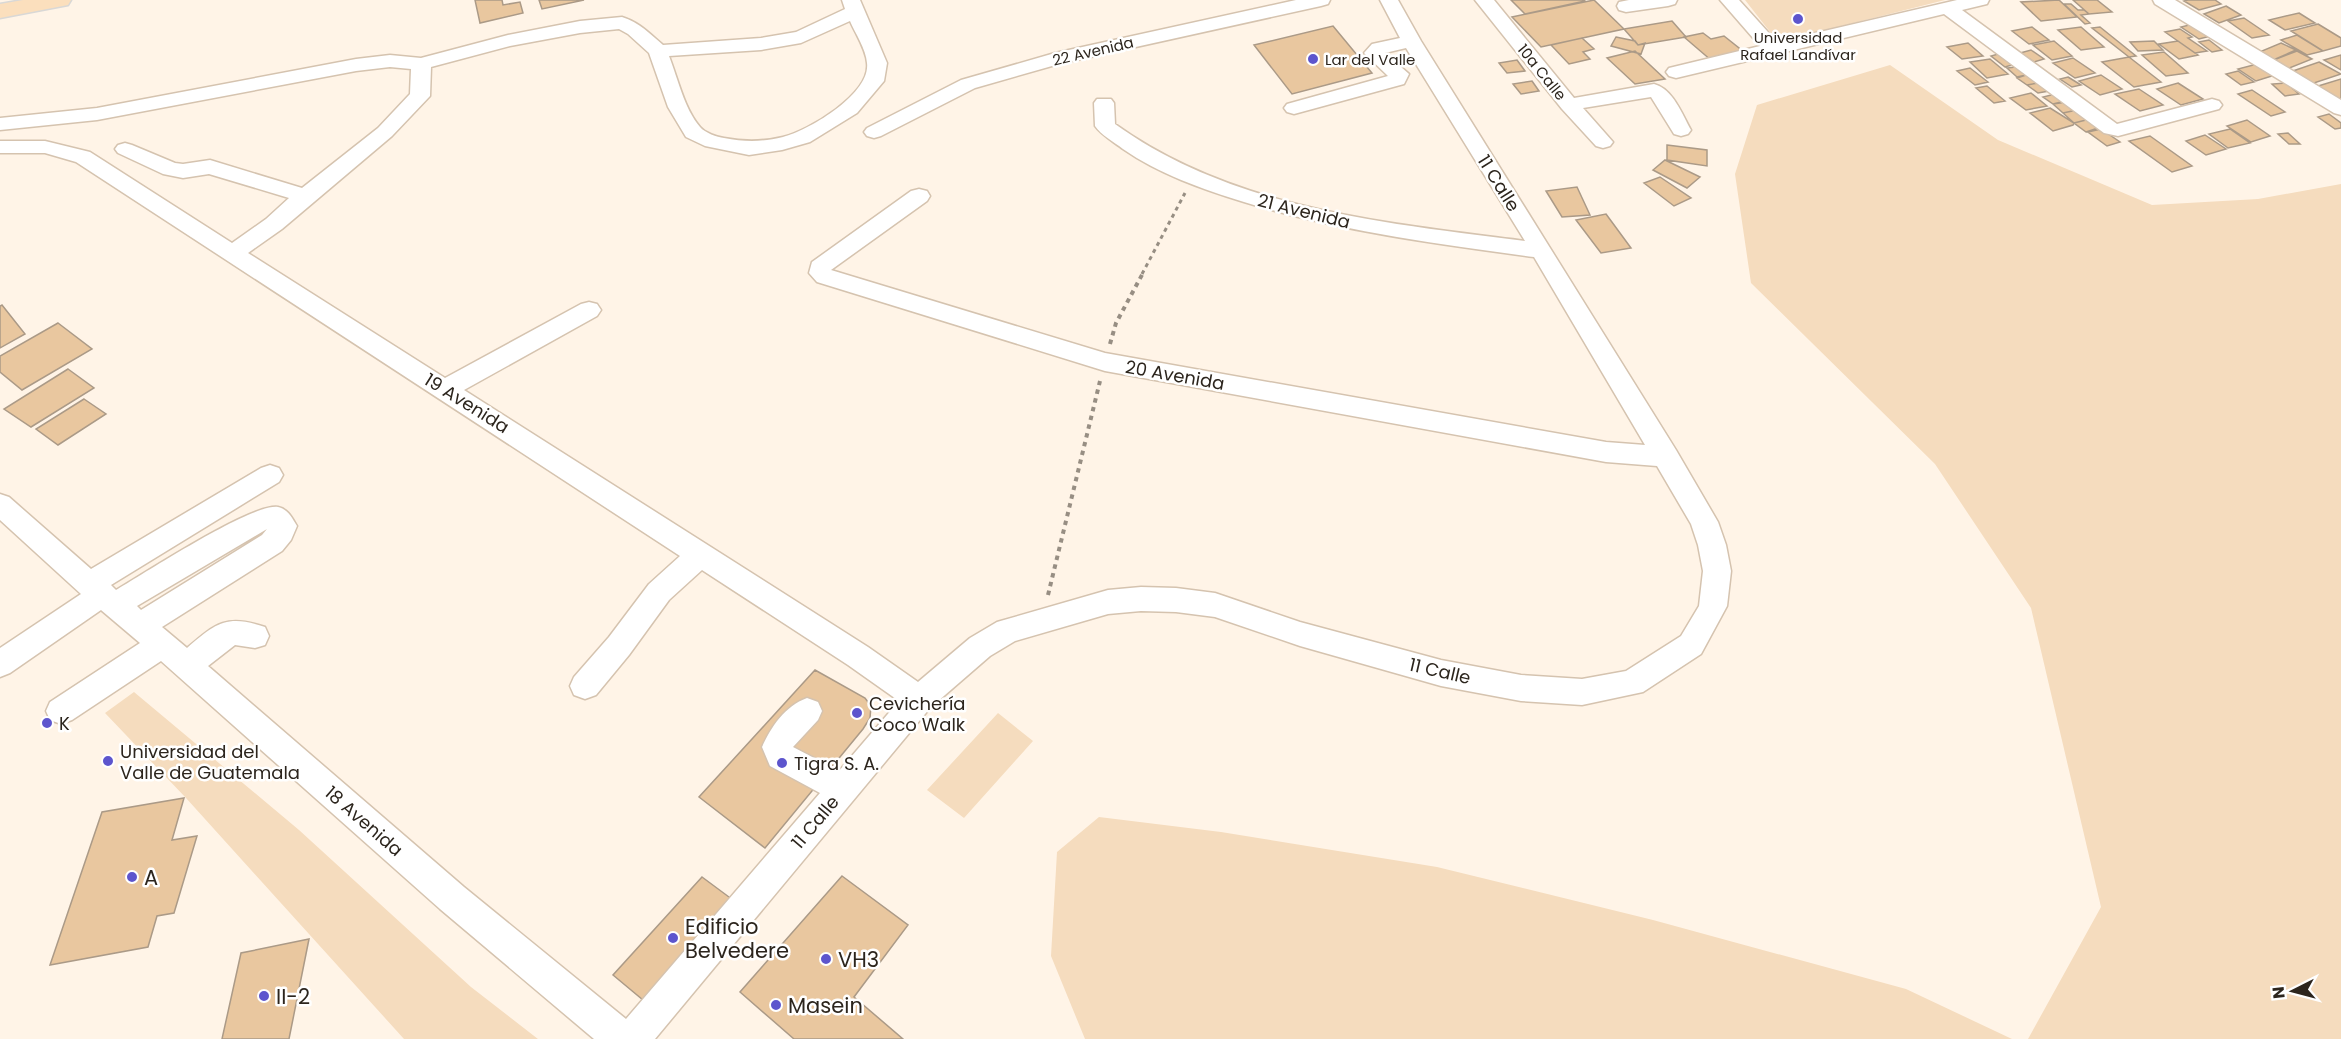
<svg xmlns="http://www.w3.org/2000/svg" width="2341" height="1039" font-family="Poppins,sans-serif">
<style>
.green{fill:#f5dcbe}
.building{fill:#e9c79f;stroke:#ab9a87;stroke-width:1.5}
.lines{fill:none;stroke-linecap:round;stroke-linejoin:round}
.minor-casing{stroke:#d5c3af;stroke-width:3}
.major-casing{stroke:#d9d8d6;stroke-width:3}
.path-far1{stroke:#978e83;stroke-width:3;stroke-dasharray:4 4;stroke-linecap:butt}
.path{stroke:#978e83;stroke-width:4;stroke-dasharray:4.5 4.5;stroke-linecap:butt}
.minor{fill:#fff;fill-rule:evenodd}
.major{fill:#fbdfbd;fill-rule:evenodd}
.poi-dot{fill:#5d55cd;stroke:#fff;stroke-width:2}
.labels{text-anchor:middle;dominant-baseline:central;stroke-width:5;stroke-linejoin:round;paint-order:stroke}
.far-poi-label{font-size:15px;fill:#2c251d;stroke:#fff}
.far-street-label{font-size:15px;fill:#2c251d;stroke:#fff}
.street-label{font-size:18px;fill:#2c251d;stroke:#fff}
.poi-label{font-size:18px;fill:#2c251d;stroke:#fff;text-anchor:start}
.near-poi-label{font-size:21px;fill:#2c251d;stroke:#fff;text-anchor:start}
</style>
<rect width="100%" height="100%" fill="#fff4e7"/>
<path class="green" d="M1745 0H1945L1778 42Z
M1890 65 1998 140 2152 205 2258 199 2341 184V1039H2028L2101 907 2031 608 1935 464 1751 283 1735 174 1757 105Z
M134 692 299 830 471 987 538 1039H404L186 798 105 713Z
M998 713 1033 741 964 818 927 790Z
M1099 817 1221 832 1437 867 1653 920 1906 989 2012 1039H1085L1051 956 1057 852Z"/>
<path class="building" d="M475 0H502L503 5 520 2 523 13 480 23Z
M539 0H584L542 9Z
M1511 0H1584L1585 1 1525 14Z
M1594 0 1624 29 1541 47 1512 17Z
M2059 0 2077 17 2041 21 2021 2Z
M2073 0H2097L2112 12 2089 14Z
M2188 0H2215L2221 4 2199 10 2184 1Z
M2064 4H2071L2078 10H2084L2089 14 2081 15 2090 23 2085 24Z
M2226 6 2241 15 2219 23 2204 14Z
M2299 13 2315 23 2285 30 2269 20Z
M2244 18 2269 35 2252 38 2228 21Z
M1672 21 1686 37 1638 45 1624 29Z
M2193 24 2211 36 2199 39 2181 27Z
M2318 24 2341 38V46L2323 51 2291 31Z
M1333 26 1372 73 1292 94 1254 45Z
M2032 27 2049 40 2029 44 2012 31Z
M2081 27 2104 47 2081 50 2058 30Z
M2100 27 2136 56 2129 57 2092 28Z
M2180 29 2192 37 2188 38 2207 51 2195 53 2165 32Z
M1703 33 1711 39 1724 36 1744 52 1712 61 1684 37Z
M2297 35 2323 51 2307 55 2281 40Z
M1616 37 1635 41 1638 45 1645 43 1641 54 1611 46Z
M1582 38 1594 49 1583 52 1590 59 1569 64 1551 45Z
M2209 40 2222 50 2212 52 2199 42Z
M2054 41 2072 56 2052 60 2033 45Z
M2154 41 2163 50 2138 51 2130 42Z
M2178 41 2198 55 2179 59 2159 44Z
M1968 43 1983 56 1962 59 1947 47Z
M2281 43 2296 50 2271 61 2257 53Z
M2031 50 2044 59 2034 62 2020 53Z
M1635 51 1665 79 1635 84 1607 58Z
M2297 51 2312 59 2287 69 2271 61Z
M2164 52 2188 73 2166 76 2142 55Z
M1998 54 2012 65 2005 67 1991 56Z
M2341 55V70L2324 60Z
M2129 57 2161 82 2134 87 2102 62Z
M2073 58 2095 73 2075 78 2053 63Z
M1990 59 2008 74 1987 78 1970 62Z
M1517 60 1525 71 1507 73 1499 63Z
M2319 62 2341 74 2311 84 2290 72Z
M2257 64 2275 75 2256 81 2238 69Z
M2016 67 2026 75 2017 77 2007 68Z
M1970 68 1988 82 1975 85 1957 71Z
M2238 71 2254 82 2241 85 2226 74Z
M2026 75 2038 83 2027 85 2017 78Z
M2101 75 2122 89 2100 95 2079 81Z
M2068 77 2081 85 2072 87 2060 79Z
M2341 79V101L2315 87Z
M1532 81 1539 91 1521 94 1513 84Z
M2038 83 2049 91 2038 93 2027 85Z
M2178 83 2203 99 2181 105 2157 89Z
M2286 83 2299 94 2285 96 2272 84Z
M1987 86 2005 101 1994 103 1976 88Z
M2139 89 2163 105 2140 111 2115 94Z
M2252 90 2285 112 2271 116 2238 94Z
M2031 93 2047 106 2026 110 2010 98Z
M2055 94 2065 101 2053 104 2043 97Z
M2067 102 2077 110 2063 113 2053 104Z
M2050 108 2074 123 2073 125 2053 131 2030 113Z
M2077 110 2090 119 2074 123 2063 113Z
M2329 114 2341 123V128L2335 129 2318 117Z
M2090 119 2101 127 2086 132 2074 123Z
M2247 120 2270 136 2251 142 2227 126Z
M2101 129 2120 142 2107 146 2088 132Z
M2230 129 2250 143 2228 148 2209 134Z
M2288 133 2300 144H2289L2278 134Z
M2205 135 2226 149 2206 155 2186 141Z
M2150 136 2192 166 2172 172 2129 141Z
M1667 145 1707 150V166L1667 160Z
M1665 160 1700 177 1687 188 1653 170Z
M1660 177 1691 198 1674 206 1644 183Z
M1577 187 1590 215 1562 217 1546 191Z
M1606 214 1631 248 1601 253 1576 220Z
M2 305 25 334 0 348V306Z
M58 323 92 349 22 390 0 372V356Z
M68 369 94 388 31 427 4 409Z
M84 399 106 414 58 445 36 429Z
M815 670 865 698 871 706 870 718 863 729 765 848 699 797Z
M184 798 172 840 197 836 174 913 157 916 148 947 50 965 102 812Z
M842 876 908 925 854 997 903 1039H794L740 992Z
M702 877 733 900 643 1000 613 975Z
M309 939 289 1039H222L241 953Z"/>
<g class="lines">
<defs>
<path id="minor" d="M842 0H860L887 63 884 81 857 113 810 142 782 150 749 155 705 146 686 137 668 107 649 53 628 34 619 29 580 33 510 46 431 67 430 96 392 136 282 229 248 253 445 378 581 304 589 302 597 304 601 310 597 316 464 390 868 647 918 682 970 638 997 622 1108 590 1141 587 1176 588 1215 593 1300 622 1441 660 1521 675 1582 679 1626 671 1681 636 1699 606 1703 571 1698 545 1691 524 1657 466 1606 462 1105 371 817 282 809 273 812 262 911 191 919 189 927 191 930 196 927 201 831 270 1105 353 1606 442 1645 445 1534 257C1436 244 1338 231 1244 202 1202 189 1159 174 1123 149 1114 142 1101 135 1095 126L1094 103 1097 99H1111L1114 103 1115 124C1233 209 1385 223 1525 241L1406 48 1385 53 1409 74 1404 84 1294 114 1287 112 1284 108 1287 104 1388 76 1364 53 1372 44 1400 38 1380 0H1398L1421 41 1676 450 1718 522 1726 545 1731 571 1727 606 1701 654 1643 692 1582 705 1521 701 1441 686 1300 646 1215 617 1176 612 1141 611 1108 614 1015 641 990 656 930 708 655 1039H594L440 909 161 661 72 720 61 724 50 720 46 711 50 702 140 643 101 610 10 673 0 677V648L81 594 0 520V494L9 497 91 569 261 468 270 465 279 468 283 475 279 482 111 585 116 590C145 573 252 503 278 507 288 509 292 518 297 526L291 540 282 551 162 627 187 648C216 623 227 614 265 627L269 636 265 645 255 648 235 645 208 666 464 887 626 1019 820 793 770 766 762 747C771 727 785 706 807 698L818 702 822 711 818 720 793 747 839 771 899 701 848 665 702 570 669 600 629 655 596 695 585 699 574 695 570 686 574 677 609 637 649 584 680 556 76 162 45 153H0V141H45L90 152 232 243 266 219 289 198 209 174 183 178 163 174 118 153 115 149 118 145 125 143 132 145 175 163 183 164 210 160 302 188 378 128 410 94 411 69 390 67 356 71 97 120 0 130V118L97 108 356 59 390 55 421 58 508 35 580 21 622 17C639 22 650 34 663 45L761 38 796 32 845 9ZM850 21C855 33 866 49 867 63 871 94 808 131 783 137 762 142 745 142 724 138 717 137 705 133 700 127 684 108 678 79 669 56L761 50 801 43ZM267 529 262 535 141 610 137 606Z
M1296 0H1330L1328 4 1321 6 1059 64 975 88 881 136 874 138 867 136 864 132 867 128 961 80 1055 53Z
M1475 0H1494L1574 98 1654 84C1673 89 1682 114 1691 130L1688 134 1681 136 1674 134 1651 97 1583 108 1613 142 1610 146 1603 148 1596 146 1562 109Z
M1629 0H1677L1675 4 1668 6 1626 12 1619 10 1617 6 1619 2Z
M1720 0H1739L1777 42 1957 0H1989L1987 4 1962 10 2117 124 2212 99 2219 101 2222 105 2219 109 2118 136 2104 133 1944 14 1676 78 1669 76 1666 72 1669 68 1760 46Z
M2153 0H2175L2341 100V115L2334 113 2155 4Z"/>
<path id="major" d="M23 0H71L68 5 0 18V4Z"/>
</defs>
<use href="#minor" class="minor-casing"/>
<use href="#major" class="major-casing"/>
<path class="path-far1" d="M1142 274 1185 193"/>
<path class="path" d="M1110 344 1116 323 1143 273
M1048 595 1100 381"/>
<use href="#minor" class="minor"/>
<use href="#major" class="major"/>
</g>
<g class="poi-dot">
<circle cx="1798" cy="19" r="6"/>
<circle cx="1313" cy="59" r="6"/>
<circle cx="857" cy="713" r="6"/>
<circle cx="47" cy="723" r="6"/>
<circle cx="108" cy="761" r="6"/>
<circle cx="782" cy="763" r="6"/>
<circle cx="132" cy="877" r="6"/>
<circle cx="673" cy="938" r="6"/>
<circle cx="826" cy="959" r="6"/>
<circle cx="264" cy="996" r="6"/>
<circle cx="776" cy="1005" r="6"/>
</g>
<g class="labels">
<g class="far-poi-label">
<text x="1798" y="37">Universidad<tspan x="1798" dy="17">Rafael Landívar</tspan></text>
<text x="1325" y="59" text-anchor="start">Lar del Valle</text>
</g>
<g class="far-street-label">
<text transform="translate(1093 51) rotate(-13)">22 Avenida</text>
<text transform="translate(1542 72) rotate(51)">10a Calle</text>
</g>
<g class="street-label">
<text transform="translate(1499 183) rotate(58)">11 Calle</text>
<text transform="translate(1304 211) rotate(14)">21 Avenida</text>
<text transform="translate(1175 375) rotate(10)">20 Avenida</text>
<text transform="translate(467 403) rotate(32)">19 Avenida</text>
<text transform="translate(1440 671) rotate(13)">11 Calle</text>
<text transform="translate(364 821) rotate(41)">18 Avenida</text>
<text transform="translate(815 822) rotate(-50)">11 Calle</text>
</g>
<g class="poi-label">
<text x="869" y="703">Cevichería<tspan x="869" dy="21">Coco Walk</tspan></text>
<text x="59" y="723">K</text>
<text x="120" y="751">Universidad del<tspan x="120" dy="21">Valle de Guatemala</tspan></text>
<text x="794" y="763">Tigra S. A.</text>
</g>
<g class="near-poi-label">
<text x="144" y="877">A</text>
<text x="685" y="926">Edificio<tspan x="685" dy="24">Belvedere</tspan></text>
<text x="838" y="959">VH3</text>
<text x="276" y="996">II-2</text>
<text x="788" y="1005">Masein</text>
</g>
</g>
<g transform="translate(2293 991) rotate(264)" stroke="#ffffff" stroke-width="4.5" paint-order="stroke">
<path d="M0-4.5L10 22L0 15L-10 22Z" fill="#2c251d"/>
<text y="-9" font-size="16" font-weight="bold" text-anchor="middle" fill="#2c251d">N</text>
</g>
</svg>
